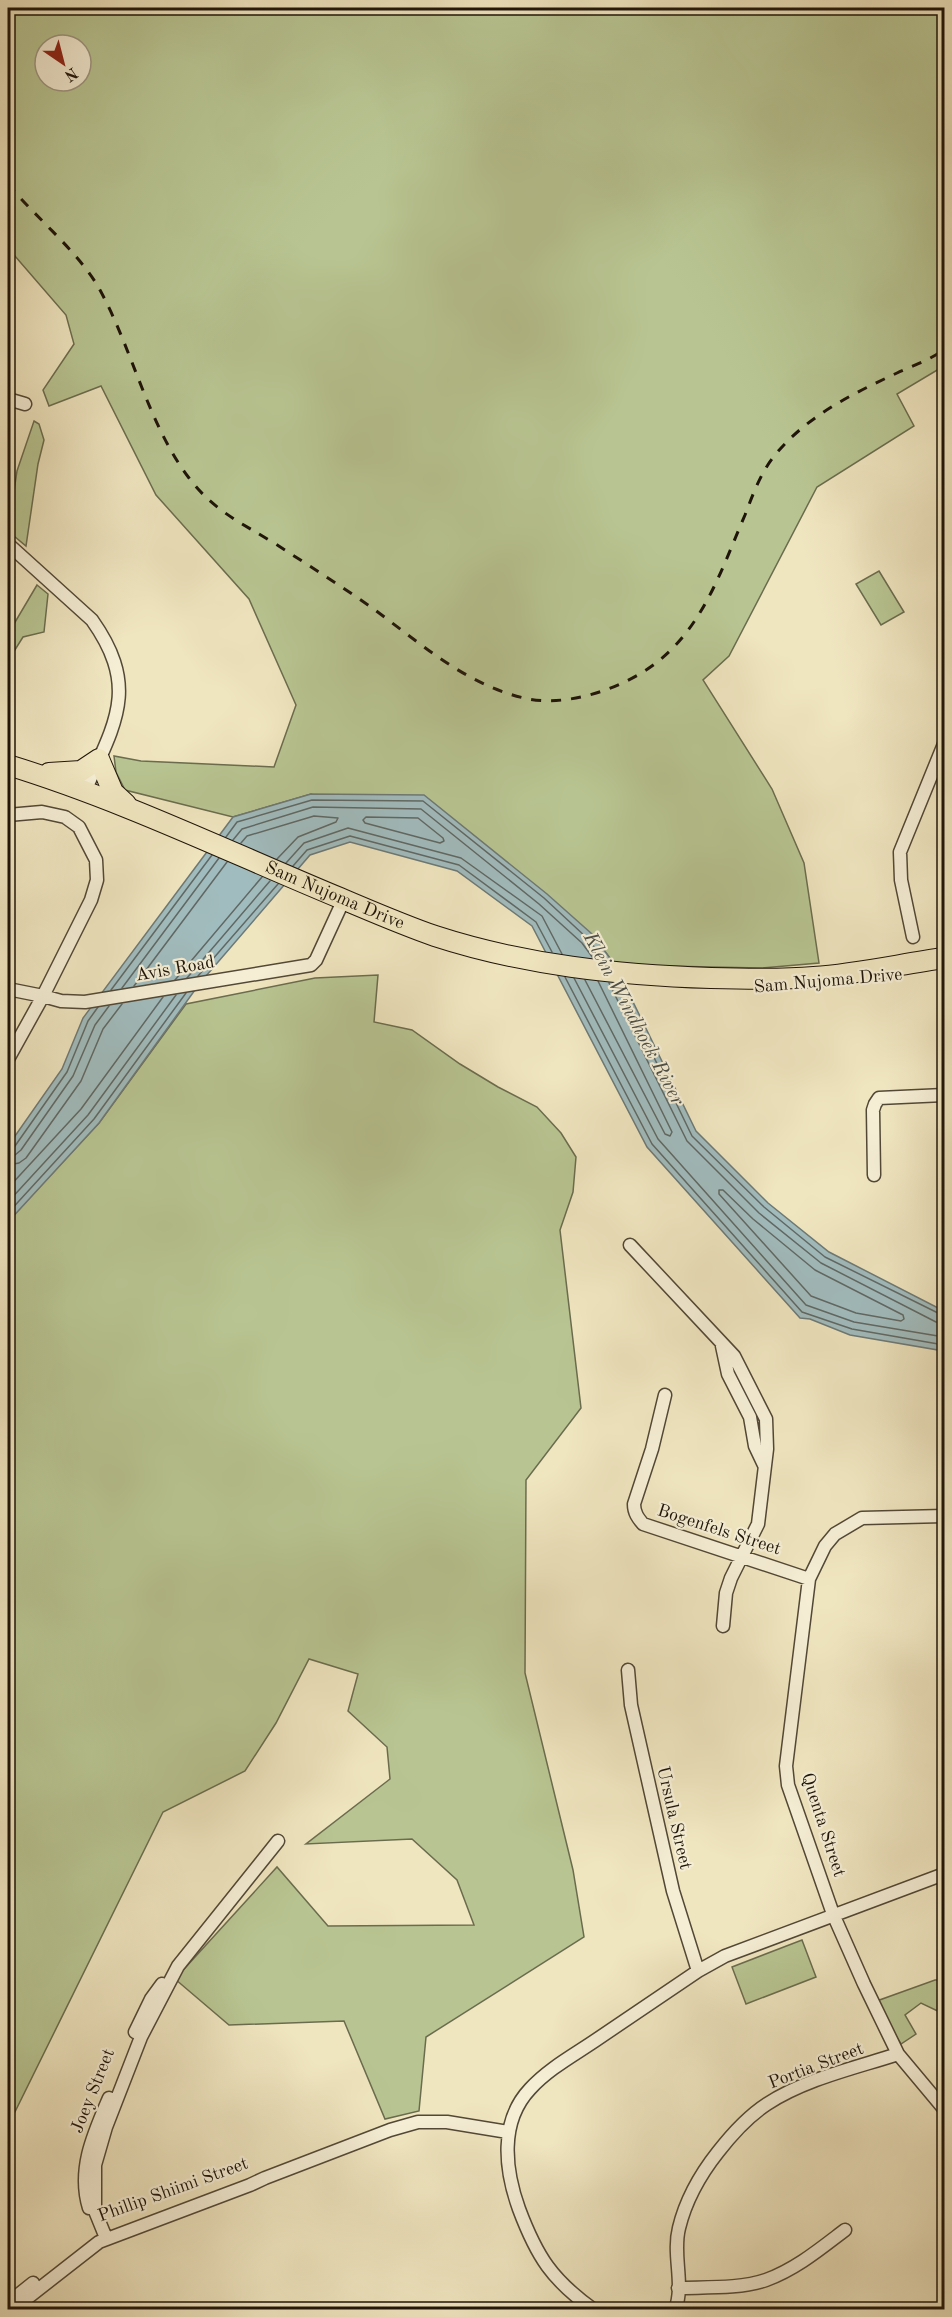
<svg xmlns="http://www.w3.org/2000/svg" width="952" height="2317" font-family="'Old Standard TT',serif">
<style>
.green{fill:#b8c592;stroke:#6b6c4e;stroke-width:1.5;fill-rule:evenodd}
.water{fill:#a1bcbe;stroke:#6d7976;stroke-width:1.5}
.lines{fill:none;stroke-linecap:round;stroke-linejoin:round}
.shore{stroke:#606864;stroke-width:1.5}
.minor-casing{stroke:#524836;stroke-width:15}
.trunk-casing{stroke:#1e1409;stroke-width:22}
.minor{stroke:#f5eed5;stroke-width:12}
.trunk{stroke:#efe5bf;stroke-width:20}
.rail{stroke:#1e1409;stroke-width:3;stroke-dasharray:10 10;stroke-linecap:butt}
.labels{text-anchor:middle;dominant-baseline:central;stroke-width:4.5;stroke-linejoin:round;paint-order:stroke}
.street-label{font-size:18px;fill:#1e1409;stroke:#f5eed5}
.water-label{font-size:20px;font-style:italic;fill:#4c4f48;stroke:#f5eed5}
</style>
<rect width="100%" height="100%" fill="#efe5bf"/>
<filter id="stains"><feTurbulence type="fractalNoise" baseFrequency=".00333" numOctaves="4"/><feColorMatrix values="0 0 0 0 .2 0 0 0 0 .09 0 0 0 0 .02 0 0 0 .5 -.17"/></filter>
<radialGradient id="worn" r=".72"><stop offset=".6" stop-color="#630" stop-opacity="0"/><stop offset="1" stop-color="#630" stop-opacity=".3"/></radialGradient>
<path class="green" d="M8 8H944V366L897 394 914 426 817 487 729 656 703 680 772 789 804 863 819 963 761 968 615 965 592 934 311 794 233 817 125 790 116 772 114 756 141 761 274 767 296 705 249 599 156 495 101 386 49 406 43 390 74 344 66 315 8 248ZM45 45H81V81H45Z
M34 421 39 424 44 440 38 464 26 546 8 531 17 471Z
M879 571 904 612 881 625 856 584Z
M37 585 48 594 44 632 23 637 8 661V634Z
M378 975 374 1022 412 1030 460 1064 498 1087 537 1107 561 1133 576 1157 573 1192 560 1230 581 1408 526 1480 525 1673 573 1870 584 1937 426 2037 419 2111 385 2119 344 2021 229 2025 175 1979 277 1867 328 1926 474 1925 457 1880 412 1839 306 1844 390 1779 387 1747 348 1711 358 1674 309 1659 276 1723 245 1771 163 1812 8 2126V1221L99 1123 186 1004 315 978Z
M802 1940 816 1977 746 2004 732 1967Z
M935 1980H944V2014L921 2003 905 2015 916 2034 901 2044 874 2002Z"/>
<path class="water" d="M311 794 424 795 547 894 592 934 615 965 696 1131 768 1203 829 1252 944 1311V1351L850 1335 810 1319 800 1318 647 1147 532 926 457 871 350 842 310 855 200 983 99 1123 8 1222V1146L62 1069 83 1018 233 817Z"/>
<g class="lines">
<path class="shore" d="M366 817 418 818 443 838 444 841 440 843 365 823 363 820Z
M226 837 237 822 312 800 423 801 544 898 587 938 604 959
M233 840 242 829 313 807 421 809 539 904 582 943 593 958
M241 843 247 836 314 816 338 818 336 822 298 837 277 859
M286 863 304 843 348 828 461 858 542 916 562 954
M293 866 307 850 350 836 459 865 536 922 552 952
M198 976 278 884
M565 977 652 1144 802 1312 852 1329 944 1345
M187 978 270 881
M574 978 658 1139 806 1305 854 1322 944 1337
M175 980 262 877
M585 980 665 1134 670 1136 672 1132 598 981
M609 983 687 1141 759 1213 821 1263 936 1322 944 1323
M618 983 692 1136 764 1207 825 1257 944 1316
M134 986 227 862
M122 988 219 858
M111 990 212 855
M8 1148 15 1146 67 1072 88 1021 98 1007
M8 1156 15 1155 21 1150 73 1076 95 1025 109 1006
M8 1165 19 1163 26 1158 81 1081 103 1029 122 1004
M8 1188 81 1109 163 997
M719 1190H723L753 1219 815 1270 903 1315 904 1319 901 1321 856 1313 811 1296 719 1194Z
M8 1202 88 1115 176 995
M8 1213 94 1119 186 993"/>
<defs>
<path id="minor" d="M8 399 25 404
M8 544 92 620C140 688 115 723 85 791
M8 815 42 812 65 817 79 827 96 860 97 880 91 900 43 996 8 989
M913 937 901 880 900 852 944 744
M8 1059 43 996 61 1001 85 1002 311 965 316 960 344 899
M874 1175 873 1110 875 1104 879 1098 944 1095
M630 1245 734 1356 766 1419 767 1449 758 1524 731 1578 726 1593 723 1626
M722 1346 728 1374 750 1417 755 1446 764 1465
M665 1395 652 1449 634 1504C634 1513 638 1518 643 1524L809 1579
M944 1516 862 1518 835 1534 825 1546 809 1579 786 1766 788 1785 833 1914 864 1984 898 2054 944 2109
M628 1670 631 1705 673 1891 698 1971
M135 2032 151 1999 162 1984
M89 2208C77 2169 94 2133 109 2098
M106 2238 95 2211V2165L106 2127 141 2037 178 1966 278 1841
M678 2288C706 2287 740 2289 766 2280 796 2269 820 2249 845 2230
M8 2303 33 2283
M12 2310 99 2242 250 2185 265 2178 390 2130 418 2122H447L508 2132
M594 2310C552 2280 537 2257 519 2209 505 2170 499 2122 530 2089 548 2069 574 2055 596 2040 630 2017 664 1994 698 1971L725 1956 944 1874
M675 2310C685 2284 672 2255 679 2228 686 2199 699 2176 718 2152 732 2134 747 2117 767 2104 805 2079 855 2068 898 2054"/>
<g id="trunk">
<path id="s1" d="M8 765C122 800 229 852 340 898 371 911 403 925 435 936 524 965 618 975 711 978 745 979 779 980 814 977 857 974 901 964 944 958"/>
<path d="M49 773 81 771 99 759 113 792 126 804"/>
</g>
</defs>
<use href="#minor" class="minor-casing"/>
<use href="#trunk" class="trunk-casing"/>
<use href="#minor" class="minor"/>
<use href="#trunk" class="trunk"/>
<path class="rail" d="M8 184C36 218 79 252 100 290 133 351 148 424 189 478 214 511 240 522 274 543 302 561 330 579 358 598 411 634 459 683 524 698 566 708 622 689 656 663 704 626 722 568 745 515 753 494 761 472 775 455 807 416 852 394 897 373 912 366 931 360 944 349"/>
</g>
<g class="labels">
<g class="street-label">
<text stroke="none"><textPath href="#s1" startOffset="352">Sam Nujoma Drive</textPath></text>
<text transform="translate(175 969) rotate(-10)">Avis Road</text>
<text transform="translate(828 981) rotate(-5)">Sam Nujoma Drive</text>
<text transform="translate(719 1530) rotate(18)">Bogenfels Street</text>
<text transform="translate(674 1818) rotate(77)">Ursula Street</text>
<text transform="translate(823 1825) rotate(72)">Quenta Street</text>
<text transform="translate(816 2066) rotate(-21)">Portia Street</text>
<text transform="translate(93 2091) rotate(-68)">Joey Street</text>
<text transform="translate(173 2190) rotate(-20)">Phillip Shiimi Street</text>
</g>
<g class="water-label">
<text transform="translate(633 1019) rotate(62)">Klein Windhoek River</text>
</g>
</g>
<rect width="952" height="2317" fill="none" stroke="#efe5bf" stroke-width="30"/>
<rect x="9" y="9" width="934" height="2299" fill="none" stroke="#1e1409" stroke-width="3"/>
<rect x="15" y="15" width="922" height="2287" fill="none" stroke="#1e1409" stroke-width="1.5"/>
<g transform="translate(63 63) rotate(145)"><circle r="28" fill="#f5eed5" stroke="#9f9783" stroke-width="1.5"/>
<path d="M0-4.5L10 22L0 15L-10 22Z" fill="#8f2418"/>
<text y="-9" font-size="16" font-weight="bold" text-anchor="middle" fill="#1e1409">N</text>
</g>
<rect width="100%" height="100%" filter="url(#stains)"/>
<rect width="100%" height="100%" fill="url(#worn)"/>
</svg>
